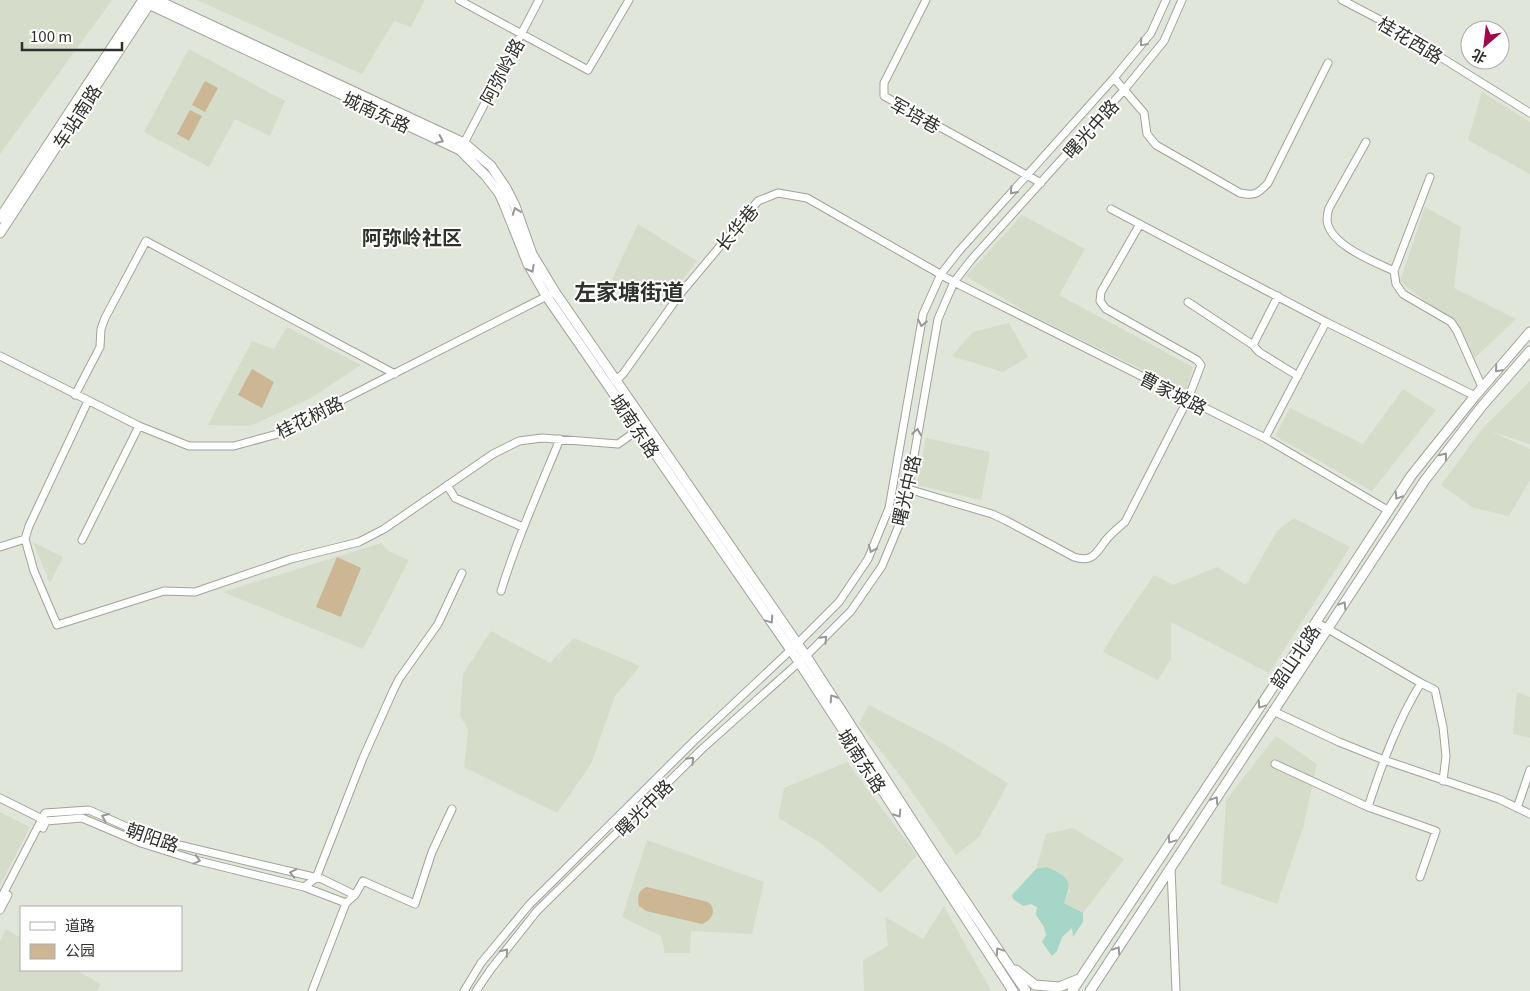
<svg xmlns="http://www.w3.org/2000/svg" width="1530" height="991" font-family="Georgia,'Noto Sans SC',serif">
<style>
.built{fill:#d5dcca}
.green{fill:#ccb693}
.water{fill:#a6d6c8}
.lines{fill:none;stroke-linecap:round;stroke-linejoin:round}
.minor-casing{stroke:#9fa499;stroke-width:9}
.major-casing{stroke:#9fa499;stroke-width:11}
.minor{stroke:#fff;stroke-width:7}
.major{stroke:#fff;stroke-width:9}
.oneway{stroke:#979896}
.labels{text-anchor:middle;dominant-baseline:central;stroke-width:4;stroke-linejoin:round;paint-order:stroke}
.street-label{font-size:18px;fill:#2f312c;stroke:#fff}
.quarter-label{font-size:20px;font-weight:bold;fill:#2f312c;stroke:#fff}
.district-label{font-size:22px;font-weight:bold;fill:#2f312c;stroke:#fff}
</style>
<rect width="100%" height="100%" fill="#e1e6da"/>
<path class="built" d="M0 0H112L0 154Z
M197 0H425L411 27 394 21 362 74Z
M189 49 285 101 270 136 235 119 209 167 144 132Z
M1482 92 1530 122V174L1468 140Z
M1425 207 1461 227 1454 288 1516 319 1471 362 1451 322 1400 281Z
M1022 215 1085 249 1059 295 1193 367 1186 391 1031 315 966 276Z
M638 224 697 261 662 306 612 279Z
M1009 323 1028 357 1003 372 952 356 973 332Z
M287 327 361 365 311 398 250 426 208 425 252 341 274 349Z
M1530 381V444L1490 431 1530 449V480L1509 516 1474 508 1441 485 1483 428Z
M1403 389 1436 410 1372 491 1275 436 1290 408 1363 444Z
M926 438 990 452 981 500 917 485Z
M1294 518 1350 547 1269 673 1171 622V659L1158 680 1103 652 1114 633 1154 575 1173 585 1217 567 1246 585 1277 531Z
M33 542 63 557 50 583Z
M381 543 390 552 409 560 363 649 223 592Z
M491 631 550 663 574 638 640 666 615 696 591 764 557 813 464 767 468 730 460 715 463 674Z
M1517 692 1530 697V738L1513 734Z
M869 705 946 745 1008 783 979 837 956 855 903 779 859 724Z
M1276 736 1317 764 1303 828 1277 904 1221 884 1226 800Z
M847 762 917 855 881 893 819 842 778 818 784 788Z
M0 812 30 827 0 885Z
M1073 828 1124 859 1083 913 1064 903 1070 890 1036 869 1046 834Z
M647 840 764 882 752 934 691 931 690 953H665L661 936 622 917Z
M944 906 991 991H864L863 960 888 946 885 917 923 939Z
M6 929 21 938V970H76L101 984 97 991H0V941Z"/>
<path class="green" d="M205 81 218 88 205 112 192 105Z
M190 110 202 116 189 141 177 134Z
M252 369 274 382 262 408 238 395Z
M337 557 361 568 341 617 316 607Z
M647 887 708 902C717 909 713 920 702 924L646 911 639 906C637 898 638 890 647 887Z"/>
<path class="water" d="M1047 867C1069 878 1073 879 1064 903L1083 913V922L1073 937 1072 928 1062 937 1057 951 1052 956 1042 942 1046 935 1044 927 1036 915 1037 907 1031 904 1023 906 1013 899 1012 895 1036 869Z"/>
<g class="lines">
<defs>
<path id="minor" d="M459 0 588 70 629 0
M926 0 884 83V96L1041 183
M1342 0 1386 23 1530 113
M1114 78 1144 113 1147 134 1156 145 1240 193C1255 196 1258 194 1268 183L1328 63
M1366 142 1329 208C1328 211 1327 216 1327 220 1329 245 1375 262 1394 271
M464 143 539 0
M1430 177 1394 271 1396 284 1403 294 1451 322 1457 331 1482 387
M1111 209 1326 322 1475 396
M1188 302 1253 345 1259 352 1298 376
M1253 345 1278 296
M0 356 139 426 189 446H234L281 433 344 399 551 294
M615 381 623 374 680 294 758 201 778 193 807 198 954 282 1265 438 1389 511
M75 395 100 347 101 329 105 318 146 241 395 374
M88 401 29 526 25 539 34 571 57 625 164 591 195 592 291 559 359 542 384 529 493 454 519 441 542 438 618 444 639 429
M1265 438 1326 322
M447 485 455 498 523 527
M908 489 992 514 1005 520 1074 557C1093 563 1096 553 1106 540 1112 533 1118 528 1125 522L1188 399 1201 365 1197 360 1106 309 1100 301 1101 292 1140 224
M82 540 139 426
M0 547 25 539
M501 591C517 539 539 490 560 439
M1316 622 1421 683 1435 690 1443 727 1446 756 1443 781
M1273 711 1339 742 1384 760 1499 799 1530 814
M1275 764 1368 807 1436 831 1420 877
M0 798 46 821
M1368 807C1382 764 1397 722 1421 683
M1517 808 1530 770
M43 828 46 821 82 818 141 843 195 860 304 887 346 903
M1171 868 1176 991
M304 887 316 878 363 758 393 691 399 679 438 624 462 573
M0 900 45 813 89 810 154 839 322 879 355 895
M0 910 8 895
M312 991 346 903 355 895 363 881 415 904 432 852 452 809
M464 991 481 963 529 905 695 740 796 645 839 602 868 559 889 508 923 314 941 274 959 251 1114 78 1151 33 1166 0
M476 991 491 969 537 911 702 749 806 656 851 611 882 566 904 513 938 319 954 282 971 260 1124 90 1164 41 1182 0"/>
<path id="major" d="M157 0 464 143 491 166 506 188 515 206 532 254 555 292 806 656 937 859 1026 991
M142 1 460 150 486 176 499 193 504 204 528 264 547 297 795 656 1013 991
M0 218 143 0
M0 233 152 0
M1016 970 1035 985 1059 987 1079 979
M1072 991 1316 622 1411 476 1475 396 1530 332
M1090 991 1425 480 1482 406 1530 351"/>
</defs>
<use href="#minor" class="minor-casing"/>
<use href="#major" class="major-casing"/>
<use href="#minor" class="minor"/>
<use href="#major" class="major"/>
</g>
<defs><path id="oneway-chevron" d="M-2-3.5L2.5 0L-2 3.5" fill="none" stroke-width="1.6" stroke-linecap="round" stroke-linejoin="round" transform="scale(1.25)"/></defs>
<g class="oneway">
<use href="#oneway-chevron" transform="translate(1143 43) rotate(130)"/>
<use href="#oneway-chevron" transform="translate(440 140) rotate(25)"/>
<use href="#oneway-chevron" transform="translate(1013 191) rotate(132)"/>
<use href="#oneway-chevron" transform="translate(516 211) rotate(-110)"/>
<use href="#oneway-chevron" transform="translate(531 269) rotate(61)"/>
<use href="#oneway-chevron" transform="translate(922 323) rotate(101)"/>
<use href="#oneway-chevron" transform="translate(1498 369) rotate(131)"/>
<use href="#oneway-chevron" transform="translate(917 432) rotate(-81)"/>
<use href="#oneway-chevron" transform="translate(1444 456) rotate(-52)"/>
<use href="#oneway-chevron" transform="translate(1398 496) rotate(123)"/>
<use href="#oneway-chevron" transform="translate(872 549) rotate(112)"/>
<use href="#oneway-chevron" transform="translate(1343 605) rotate(-57)"/>
<use href="#oneway-chevron" transform="translate(770 620) rotate(56)"/>
<use href="#oneway-chevron" transform="translate(824 639) rotate(-45)"/>
<use href="#oneway-chevron" transform="translate(833 698) rotate(-123)"/>
<use href="#oneway-chevron" transform="translate(1261 705) rotate(124)"/>
<use href="#oneway-chevron" transform="translate(691 760) rotate(-45)"/>
<use href="#oneway-chevron" transform="translate(1215 800) rotate(-57)"/>
<use href="#oneway-chevron" transform="translate(898 814) rotate(57)"/>
<use href="#oneway-chevron" transform="translate(105 817) rotate(-156)"/>
<use href="#oneway-chevron" transform="translate(1171 840) rotate(124)"/>
<use href="#oneway-chevron" transform="translate(197 860) rotate(15)"/>
<use href="#oneway-chevron" transform="translate(293 873) rotate(-167)"/>
<use href="#oneway-chevron" transform="translate(1117 950) rotate(-57)"/>
<use href="#oneway-chevron" transform="translate(999 951) rotate(-124)"/>
<use href="#oneway-chevron" transform="translate(505 952) rotate(-51)"/>
</g>
<g class="labels">
<g class="street-label">
<text transform="translate(1411 39) rotate(31)">桂花西路</text>
<text transform="translate(501 71) rotate(-62)">阿弥岭路</text>
<text transform="translate(377 111) rotate(25)">城南东路</text>
<text transform="translate(916 114) rotate(29)">军培巷</text>
<text transform="translate(76 116) rotate(-57)">车站南路</text>
<text transform="translate(1090 128) rotate(-48)">曙光中路</text>
<text transform="translate(736 227) rotate(-50)">长华巷</text>
<text transform="translate(1174 392) rotate(27)">曹家坡路</text>
<text transform="translate(309 416) rotate(-26)">桂花树路</text>
<text transform="translate(636 425) rotate(56)">城南东路</text>
<text transform="translate(905 490) rotate(-77)">曙光中路</text>
<text transform="translate(1294 656) rotate(-56)">韶山北路</text>
<text transform="translate(863 760) rotate(57)">城南东路</text>
<text transform="translate(643 807) rotate(-45)">曙光中路</text>
<text transform="translate(153 836) rotate(19)">朝阳路</text>
</g>
<g class="quarter-label">
<text x="412" y="236">阿弥岭社区</text>
</g>
<g class="district-label">
<text x="629" y="290">左家塘街道</text>
</g>
</g>
<rect x="20" y="906" width="162" height="65" fill="#ffffff" stroke="#acadab"/>
<rect x="30" y="922" width="25" height="8" fill="#ffffff" stroke="#acadab"/>
<text x="65" y="931" font-size="15" fill="#2f312c">道路</text>
<rect x="30" y="944" width="25" height="15" fill="#ccb693" stroke="#acadab"/>
<text x="65" y="956" font-size="15" fill="#2f312c">公园</text>
<g transform="translate(1485 45) rotate(208)"><circle r="24" fill="#ffffff" stroke="#acadab"/>
<path d="M0-4L9 19L0 12L-9 19Z" fill="#a0074a"/>
<text y="-8" font-size="14" font-weight="bold" text-anchor="middle" fill="#2f312c">北</text>
</g>
<path d="M22 42v8h100v-8" fill="none" stroke="#2f312c" stroke-width="2.5"/>
<text x="30" y="42" font-size="15" fill="#2f312c" stroke="#ffffff" stroke-width="4" paint-order="stroke">100 m</text>
</svg>
